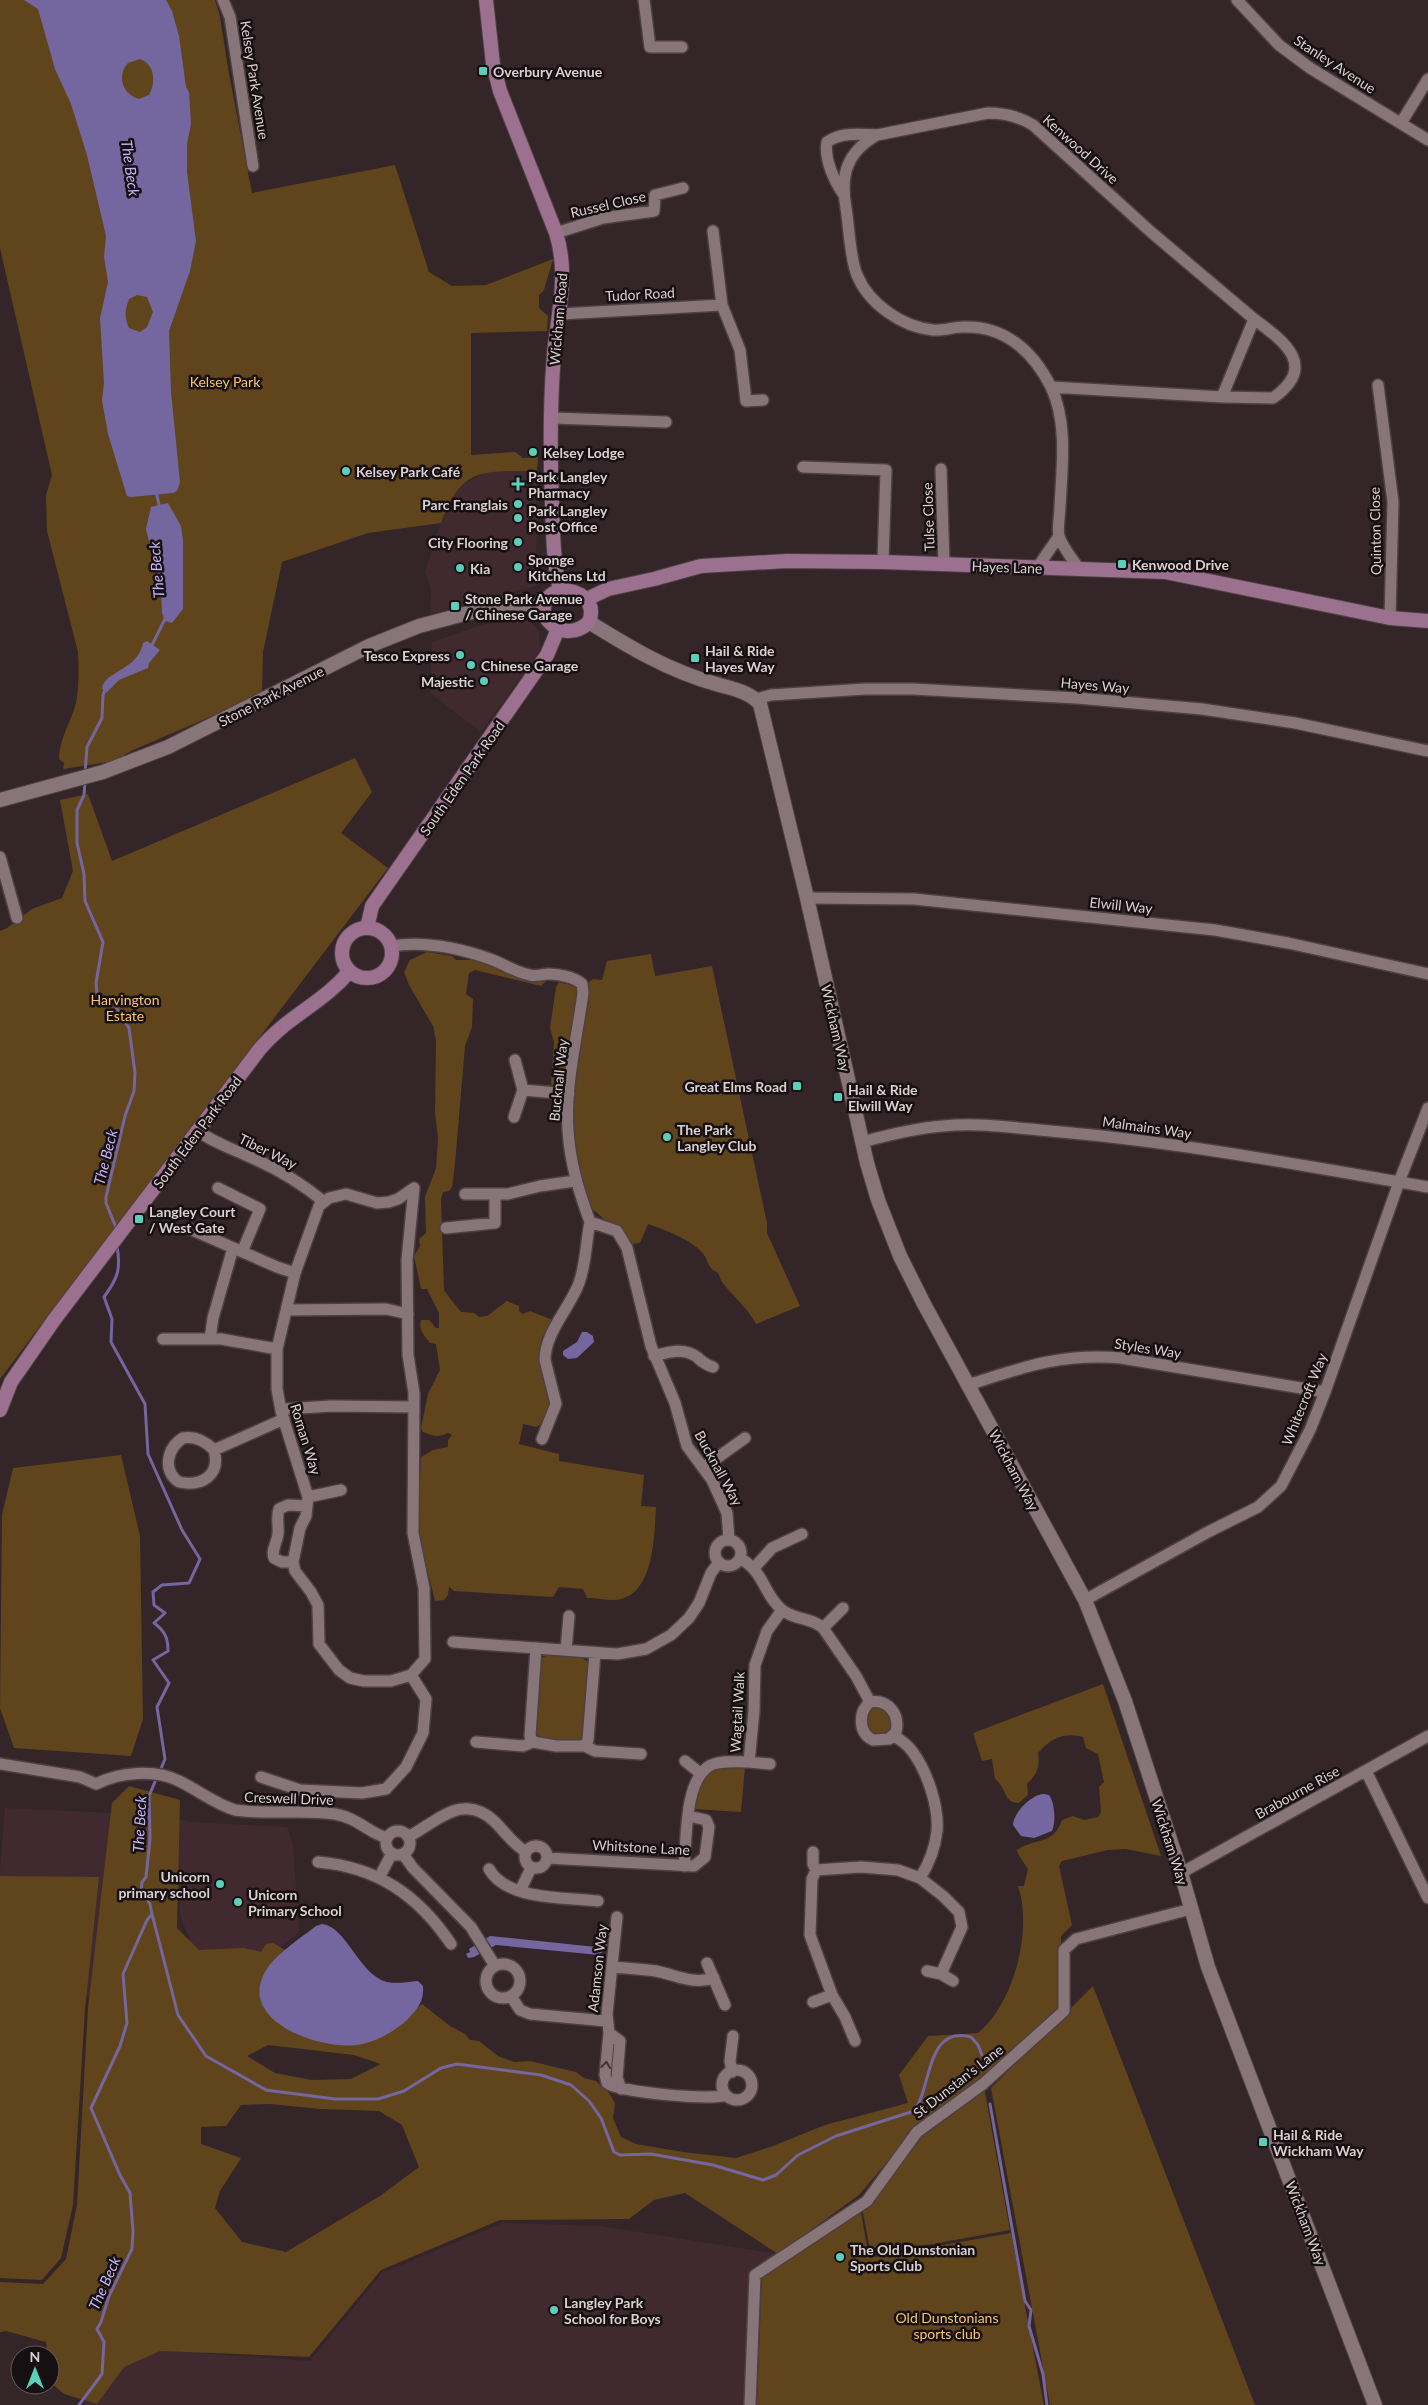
<svg xmlns="http://www.w3.org/2000/svg" width="1428" height="2405" font-family="Lato,sans-serif">
<style>
.built{fill:#412a2f}
.green{fill:#60451c;fill-rule:evenodd}
.water{fill:#74669f;fill-rule:evenodd}
.lines{fill:none;stroke-linecap:round;stroke-linejoin:round}
.stream{stroke:#74669f;stroke-width:3}
.minor-casing{stroke:#4d4043;stroke-width:14}
.tertiary-casing{stroke:#4d4043;stroke-width:16}
.secondary-casing{stroke:#4d4043;stroke-width:16}
.minor{stroke:#887579;stroke-width:11}
.tertiary{stroke:#887579;stroke-width:14}
.secondary{stroke:#9c708f;stroke-width:14}
.oneway{stroke:#3f3336}
.poi-dot{fill:#5dceb9;stroke:#171012;stroke-width:2}
.labels{text-anchor:middle;dominant-baseline:central;stroke-width:5;stroke-linejoin:round;paint-order:stroke}
.street-label{font-size:14px;fill:#dacfd1;stroke:#171012}
.poi-label{font-size:14px;font-weight:bold;fill:#dacfd1;stroke:#171012;text-anchor:start}
.park-label{font-size:14px;fill:#fac170;stroke:#171012}
.water-label{font-size:15px;font-style:italic;fill:#c5b5f8;stroke:#171012}
</style>
<rect width="100%" height="100%" fill="#342528"/>
<path class="built" d="M490 471H537L536 586 430 614 431 590 425 572 448 501 458 486Z
M513 618 524 619 534 625 539 633 540 649 534 660 481 732 430 693 432 642 482 625Z
M5 1808 113 1813 176 1819 190 1822 287 1827 293 1844 299 1932 265 1961 198 1951 191 1943 180 1915 179 1891 119 1890 100 1998 0 1987V1871Z
M502 2223 600 2226 778 2254 760 2265 752 2405H83L106 2373 109 2347 310 2361 382 2273Z"/>
<path class="green" d="M0 0H215L220 17 229 74 252 193 395 165 429 272 452 286 486 285 553 259 544 290 539 295V308L548 316 547 331 471 333V455L515 452 523 458 538 457 537 471C484 471 461 466 441 523L368 533 282 562 263 652 262 692 212 716 131 751 114 761 63 769 64 763 59 759C59 739 71 722 76 703 79 687 79 669 78 652L47 531 46 495 52 475 0 248Z
M355 758 372 792 341 833 388 868 0 1379V931L7 928 32 909 62 898 73 871 60 800 88 794 112 861Z
M427 952 452 956 456 960H471L488 964 512 975 546 981 541 986 475 970 469 973 466 994 473 999 472 1027 465 1046 455 1164 452 1187 449 1191 443 1192 441 1199 444 1290C449 1298 456 1305 461 1312L474 1313 479 1317 487 1316 507 1301 519 1306V1311L523 1314 530 1311 555 1321 542 1337 538 1358 550 1403 546 1419 537 1427 523 1424 519 1444 559 1454V1461L644 1475 641 1506 656 1507C654 1535 655 1598 614 1600 606 1600 596 1598 587 1598L583 1589 559 1587 553 1597 454 1591 449 1587 448 1595 444 1600 435 1601 418 1532 421 1457 433 1450 448 1447V1440L452 1435 448 1433C438 1438 433 1436 423 1432L421 1428 428 1394 440 1370 436 1344 430 1343C425 1336 418 1330 421 1320H429L436 1328H439V1313L427 1289H421L414 1256 420 1246 419 1239 426 1233 425 1197 436 1168 438 1138 435 1113 436 1040 433 1026 409 985 404 972 410 960Z
M651 954 655 976 712 966 767 1223V1233L800 1306 756 1324C748 1308 734 1298 723 1283 720 1280 720 1276 718 1273 716 1271 713 1271 712 1269 708 1265 707 1259 704 1255 695 1241 663 1229 648 1224L640 1243 632 1244 621 1227 604 1219 589 1206 576 1159 573 1105 581 1039 589 1001 588 983 593 979 602 980 607 961Z
M559 982 577 987 578 993 564 1083 560 1089H554L551 1083 554 1042 550 1028 556 987Z
M121 1455 140 1536 143 1719 131 1756 14 1748 0 1708 2 1515 13 1468Z
M549 1655 581 1657 588 1662 583 1737 579 1742 541 1739 537 1734 540 1662 543 1657Z
M1103 1684 1161 1856 1126 1849 1108 1850 1062 1861 1059 1866 1072 1925 1061 1936V2010L979 2081 916 2128 859 2195 778 2254 685 2193 654 2200 629 2219 500 2220 381 2270 309 2357 160 2351 124 2367 97 2404 64 2394 50 2382V2355H47L46 2342 6 2331 0 2332V2282L43 2284 66 2259 77 2205 88 2008 112 1803 129 1786 180 1800 177 1928 199 1950 244 1948 261 1952 266 1944 273 1943 404 2019 422 2004 450 2026 465 2034 470 2040 479 2041 498 2056 514 2062 530 2061 576 2072 584 2078 596 2081 609 2093 615 2103 613 2118 621 2137 636 2144 683 2152 736 2158 773 2146 825 2125 908 2103 899 2075 928 2036 978 2033C1014 2004 1033 1929 1018 1886H1024L1028 1869 1018 1854 1017 1850C1036 1837 1053 1846 1062 1820L1073 1816 1084 1820 1098 1817 1101 1812 1099 1787 1104 1782 1098 1754 1086 1748 1083 1737C1064 1732 1051 1738 1038 1753 1040 1767 1037 1774 1027 1784L1028 1795 1019 1803C1002 1802 1008 1789 995 1779L992 1759 982 1761 973 1733ZM268 2045 354 2055 381 2064 351 2079 312 2080 275 2073 247 2056ZM270 2104 320 2109 379 2111 402 2125 419 2167 380 2196 286 2252 242 2242 215 2208 220 2191 241 2158 201 2144V2127L226 2126 241 2105Z
M878 1705 892 1715 891 1734 876 1738 865 1726 868 1709Z
M716 1767H745L741 1812 694 1809 700 1781Z
M0 1876 99 1877 85 2009 73 2205 61 2258 42 2280 0 2278Z
M1093 1986 1255 2405H1050L991 2088Z
M984 2087 1010 2230 871 2255 862 2207 920 2133Z
M860 2207 869 2258 1011 2233 1044 2405H757L762 2272Z"/>
<path class="water" d="M24 0H166L172 11 179 36 186 87 189 92 191 124 187 144V172L196 241 190 271 169 331 171 392 180 482 177 491 173 493 131 497 127 496 126 493 108 434 102 400 104 383 100 318 108 282 104 257 106 236 87 155 71 104 55 69 38 9ZM140 59C155 64 156 83 149 95L139 99C123 95 116 76 128 63ZM137 295 147 297 153 312 147 327 140 332 129 328C124 317 125 310 129 299Z
M168 503 181 526 183 540V609L172 623 165 621 162 613 161 591 146 529 151 507Z
M147 641 160 650 149 663 148 668 119 680 106 693 102 688C105 671 138 670 143 643Z
M582 1332H587L593 1336 594 1342 577 1358 568 1359 563 1355V1351L577 1342Z
M1044 1794 1049 1795C1055 1803 1056 1822 1052 1831L1034 1838 1021 1836 1013 1825C1013 1813 1032 1794 1044 1794Z
M322 1924C347 1927 359 1975 387 1982 396 1984 408 1982 418 1981L423 1986C424 2002 418 2008 408 2019 394 2032 376 2042 357 2045 321 2050 237 2022 265 1972 274 1955 301 1938 316 1926Z
M603 1925 611 1926 609 1946 599 1955 496 1945 474 1957 468 1958 466 1954 470 1952 469 1949 490 1936 596 1947 601 1943Z"/>
<g class="lines">
<path class="stream" d="M156 492 160 508
M151 647 166 617
M85 773 87 747 102 718 103 695 106 687
M85 782 84 795 77 810V843L84 874 85 901 103 942 96 983 97 995 114 1004 129 1028 135 1073 134 1091 125 1116 106 1197V1203L117 1230
M117 1246C121 1269 118 1278 104 1297L112 1319 111 1342 145 1404 148 1454 182 1530 200 1559 189 1583 162 1585 153 1592 154 1605 165 1613 154 1623C165 1631 168 1638 168 1651L153 1660 169 1683 157 1707 165 1759 160 1771
M152 1914 178 2015 206 2056 266 2090 335 2099H378L404 2091 441 2068 457 2064 541 2075 571 2085 589 2101 601 2118 614 2152 620 2155 651 2154 713 2165 763 2180 776 2175 798 2155 836 2136 914 2111C932 2089 925 2025 971 2037L978 2045 982 2055
M990 2104 1025 2301 1031 2310 1029 2326 1043 2374 1047 2405
M79 2405 102 2374 104 2342 97 2329 101 2322 109 2296 132 2249 133 2231 130 2193 120 2175 91 2108 120 2046 127 2023 123 1974 147 1920 152 1914 150 1904 141 1891 142 1882 146 1877 150 1839 149 1796 157 1777"/>
<defs>
<path id="minor" d="M223 0 230 17 253 166
M644 0 650 47H682
M1237 0 1279 45 1310 68 1428 140
M1401 123 1428 79
M844 195C834 181 824 159 827 142 841 132 861 134 877 135
M713 231 722 305 740 350 746 401 763 400
M556 233 603 218 654 211 655 195 683 188
M560 314 722 305
M1378 385 1393 502 1390 618
M1051 387 1222 397 1254 319 1151 232 1033 125C1018 116 1005 113 988 113L877 135C847 152 840 174 846 208 849 226 850 259 857 275 869 304 902 327 933 330 943 331 953 327 963 327 1004 325 1033 351 1051 387 1068 423 1062 467 1060 506 1060 515 1057 528 1059 536 1062 547 1073 559 1079 569
M1222 397 1273 398C1318 366 1285 342 1254 319
M552 418 666 422
M803 467 886 470 883 562
M941 469 944 564
M1037 568 1059 536
M756 699 771 695 865 689H913L1077 698 1202 709 1295 723 1428 751
M0 857 17 918
M807 898 914 899 1215 930 1288 943 1428 974
M391 946C424 941 459 948 490 959 504 964 515 972 530 975 536 977 542 974 549 974 559 974 574 977 582 984L583 993C577 1038 565 1085 568 1130 570 1163 579 1192 590 1222
M515 1060 523 1090 569 1094
M514 1117 523 1090
M198 1131C214 1143 231 1148 250 1157 276 1168 301 1183 323 1201
M862 1142C888 1135 916 1128 943 1126 982 1122 1022 1129 1061 1132 1184 1143 1306 1166 1428 1187
M218 1188 260 1209 242 1252
M465 1194H508L540 1186 575 1181
M590 1222 617 1231 627 1248 651 1346 675 1403 687 1446 712 1480 727 1513 729 1540
M446 1228 495 1223V1194
M190 1229 277 1267 295 1273
M287 1310 386 1309 408 1314
M163 1339H221L277 1349
M210 1339 213 1318 233 1248
M654 1356C668 1352 684 1347 697 1357 702 1362 706 1365 713 1367
M968 1385C1023 1367 1062 1353 1121 1358L1325 1392
M281 1411 286 1409 331 1406 414 1407
M542 1439 556 1404 545 1360C545 1332 570 1308 579 1283 586 1264 586 1242 590 1222
M214 1450C221 1475 202 1487 179 1482 162 1471 167 1448 183 1438 196 1436 205 1441 214 1450L284 1419
M703 1468 745 1438
M308 1497 341 1490
M715 1553a13 13 0 1 1 26 0a13 13 0 1 1-26 0Z
M740 1558C765 1573 763 1593 781 1609 793 1620 811 1617 823 1628L856 1676 870 1702
M293 1562H282L274 1558C271 1550 277 1543 278 1534 279 1525 276 1518 279 1509L288 1505 307 1506
M754 1568 772 1548 802 1534
M1085 1600 1208 1532 1258 1507 1281 1486 1310 1430 1325 1392 1399 1182 1428 1108
M823 1628 843 1608
M453 1642 617 1654 646 1649 671 1635 689 1618 699 1603 711 1573 719 1562
M566 1650 569 1616
M411 1675 391 1681H364L350 1678 339 1670 319 1644 318 1605 311 1592 295 1571 293 1562 300 1528 306 1516 308 1497 281 1411 277 1389V1349L295 1273 319 1206 329 1198 346 1194 377 1203 389 1202 398 1199 414 1188
M870 1702C889 1699 900 1715 896 1732L889 1739 873 1740C858 1733 858 1712 870 1702Z
M894 1736C901 1740 907 1744 912 1751 927 1771 939 1806 937 1831 935 1849 929 1864 920 1878
M476 1742 523 1746 533 1742 556 1746H585L588 1740 595 1653
M533 1742 530 1736 536 1648
M585 1746 595 1751 641 1754
M685 1761 700 1773
M749 1762 770 1764
M0 1764 80 1777 96 1784C120 1772 154 1769 179 1781 198 1790 215 1804 235 1810 267 1815 304 1809 335 1814 358 1818 367 1832 387 1838
M1366 1771 1428 1898
M261 1777 300 1790 362 1793 386 1789 406 1767 423 1733 426 1699 411 1675 425 1659 424 1588 413 1533 414 1393 408 1355 407 1260 414 1188
M386 1843a12 12 0 1 1 24 0a12 12 0 1 1-24 0Z
M408 1837C437 1822 463 1791 495 1822 506 1833 513 1844 526 1852
M525 1857a11 11 0 1 1 22 0a11 11 0 1 1-22 0Z
M813 1852V1864L816 1870
M403 1854 413 1868 471 1927 495 1966
M547 1858 694 1866 705 1857 709 1827 706 1820 689 1816
M318 1862C377 1867 418 1895 451 1944
M684 1866C687 1838 684 1779 711 1765 723 1760 737 1762 749 1762L754 1711 755 1665 767 1631 782 1610
M489 1869C507 1901 566 1897 598 1901
M1181 1873 1428 1736
M379 1878 392 1853
M520 1891 531 1868
M617 1917 607 2014 609 2033 605 2075 607 2083C617 2092 713 2101 726 2095
M707 1963 725 2005
M486 1981a17 17 0 1 1 34 0a17 17 0 1 1-34 0Z
M612 1967C627 1968 641 1969 656 1971 676 1975 693 1985 714 1978
M927 1971 941 1974
M511 1996 520 2010 530 2014 606 2021
M813 2002 832 1995
M609 2033 620 2041 617 2078 621 2089
M855 2041 845 2017 832 1995 810 1935 812 1879 816 1870 861 1867 898 1870 920 1878 943 1896 959 1912 962 1927 941 1974 953 1981
M722 2085a15 15 0 1 1 30 0a15 15 0 1 1-30 0Z
M732 2072 730 2061 733 2036
M750 2405 755 2275 867 2201 917 2132 983 2084 1064 2011V1950L1076 1939 1191 1909"/>
<path id="tertiary" d="M589 622C629 647 669 671 716 684 732 689 749 691 760 704L807 898 867 1163 878 1200 900 1256 924 1304 1085 1600 1125 1701 1181 1873 1208 1967 1375 2405
M0 800 103 772 168 747 369 646 419 626 506 603 544 605"/>
<path id="secondary" d="M486 0 493 64 500 91 556 233C569 274 558 313 554 354 550 403 550 453 552 503 553 532 553 561 560 590
M560 590C579 590 597 601 589 622 561 650 521 605 560 590Z
M587 599 608 589 654 579 701 566 787 561 883 562 1165 572 1390 618 1428 621
M342 953a25 25 0 1 1 50 0a25 25 0 1 1-50 0Z
M367 928 372 906 547 655 558 629
M0 1410 11 1382 54 1320 259 1050C287 1016 322 1004 349 972"/>
</defs>
<use href="#minor" class="minor-casing"/>
<use href="#tertiary" class="tertiary-casing"/>
<use href="#secondary" class="secondary-casing"/>
<use href="#minor" class="minor"/>
<use href="#tertiary" class="tertiary"/>
<use href="#secondary" class="secondary"/>
</g>
<defs><path id="oneway-chevron" d="M-2-3.5L2.5 0L-2 3.5" fill="none" stroke-width="1.6" stroke-linecap="round" stroke-linejoin="round" transform="scale(1.25)"/></defs>
<use class="oneway" href="#oneway-chevron" transform="translate(606 2065) rotate(-84)"/>
<g class="poi-dot">
<rect x="478" y="66" width="10" height="10" rx="2.5"/>
<circle cx="533" cy="452" r="5"/>
<circle cx="346" cy="471" r="5"/>
<path d="M515.5 476.5h5v5h5v5h-5v5h-5v-5h-5v-5h5z"/>
<circle cx="518" cy="504" r="5"/>
<circle cx="518" cy="518" r="5"/>
<circle cx="518" cy="542" r="5"/>
<rect x="1117" y="559" width="10" height="10" rx="2.5"/>
<circle cx="518" cy="567" r="5"/>
<circle cx="460" cy="568" r="5"/>
<rect x="450" y="601" width="10" height="10" rx="2.5"/>
<circle cx="460" cy="655" r="5"/>
<rect x="690" y="653" width="10" height="10" rx="2.5"/>
<circle cx="471" cy="665" r="5"/>
<circle cx="484" cy="681" r="5"/>
<rect x="792" y="1081" width="10" height="10" rx="2.5"/>
<rect x="833" y="1092" width="10" height="10" rx="2.5"/>
<circle cx="667" cy="1137" r="5"/>
<rect x="134" y="1214" width="10" height="10" rx="2.5"/>
<circle cx="220" cy="1884" r="5"/>
<circle cx="238" cy="1902" r="5"/>
<rect x="1258" y="2137" width="10" height="10" rx="2.5"/>
<circle cx="840" cy="2257" r="5"/>
<circle cx="554" cy="2310" r="5"/>
</g>
<g class="labels">
<g class="street-label">
<text transform="translate(1335 64) rotate(33)">Stanley Avenue</text>
<text transform="translate(255 80) rotate(81)">Kelsey Park Avenue</text>
<text transform="translate(1081 149) rotate(42)">Kenwood Drive</text>
<text transform="translate(608 204) rotate(-13)">Russel Close</text>
<text transform="translate(640 294) rotate(-3)">Tudor Road</text>
<text transform="translate(558 319) rotate(-85)">Wickham Road</text>
<text transform="translate(928 517) rotate(-92)">Tulse Close</text>
<text transform="translate(1375 531) rotate(-91)">Quinton Close</text>
<text transform="translate(1007 567) rotate(2)">Hayes Lane</text>
<text transform="translate(1095 685) rotate(5)">Hayes Way</text>
<text transform="translate(271 696) rotate(-27)">Stone Park Avenue</text>
<text transform="translate(462 778) rotate(-55)">South Eden Park Road</text>
<text transform="translate(1121 905) rotate(6)">Elwill Way</text>
<text transform="translate(836 1028) rotate(77)">Wickham Way</text>
<text transform="translate(558 1080) rotate(-84)">Bucknall Way</text>
<text transform="translate(1147 1127) rotate(8)">Malmains Way</text>
<text transform="translate(197 1132) rotate(-53)">South Eden Park Road</text>
<text transform="translate(268 1151) rotate(26)">Tiber Way</text>
<text transform="translate(1148 1348) rotate(9)">Styles Way</text>
<text transform="translate(1304 1399) rotate(-68)">Whitecroft Way</text>
<text transform="translate(306 1439) rotate(73)">Roman Way</text>
<text transform="translate(719 1468) rotate(61)">Bucknall Way</text>
<text transform="translate(1014 1470) rotate(62)">Wickham Way</text>
<text transform="translate(737 1712) rotate(-87)">Wagtail Walk</text>
<text transform="translate(1297 1792) rotate(-29)">Brabourne Rise</text>
<text transform="translate(289 1798) rotate(2)">Creswell Drive</text>
<text transform="translate(1170 1842) rotate(72)">Wickham Way</text>
<text transform="translate(641 1847) rotate(3)">Whitstone Lane</text>
<text transform="translate(597 1968) rotate(-84)">Adamson Way</text>
<text transform="translate(958 2081) rotate(-38)">St Dunstan's Lane</text>
<text transform="translate(1306 2223) rotate(69)">Wickham Way</text>
</g>
<g class="poi-label">
<text x="493" y="71">Overbury Avenue</text>
<text x="543" y="452">Kelsey Lodge</text>
<text x="356" y="471">Kelsey Park Café</text>
<text x="528" y="476">Park Langley<tspan x="528" dy="16">Pharmacy</tspan></text>
<text x="508" y="504" text-anchor="end">Parc Franglais</text>
<text x="528" y="510">Park Langley<tspan x="528" dy="16">Post Office</tspan></text>
<text x="508" y="542" text-anchor="end">City Flooring</text>
<text x="528" y="559">Sponge<tspan x="528" dy="16">Kitchens Ltd</tspan></text>
<text x="1132" y="564">Kenwood Drive</text>
<text x="470" y="568">Kia</text>
<text x="465" y="598">Stone Park Avenue<tspan x="465" dy="16">/ Chinese Garage</tspan></text>
<text x="705" y="650">Hail &amp; Ride<tspan x="705" dy="16">Hayes Way</tspan></text>
<text x="450" y="655" text-anchor="end">Tesco Express</text>
<text x="481" y="665">Chinese Garage</text>
<text x="474" y="681" text-anchor="end">Majestic</text>
<text x="787" y="1086" text-anchor="end">Great Elms Road</text>
<text x="848" y="1089">Hail &amp; Ride<tspan x="848" dy="16">Elwill Way</tspan></text>
<text x="677" y="1129">The Park<tspan x="677" dy="16">Langley Club</tspan></text>
<text x="149" y="1211">Langley Court<tspan x="149" dy="16">/ West Gate</tspan></text>
<text x="210" y="1876" text-anchor="end">Unicorn<tspan x="210" dy="16">primary school</tspan></text>
<text x="248" y="1894">Unicorn<tspan x="248" dy="16">Primary School</tspan></text>
<text x="1273" y="2134">Hail &amp; Ride<tspan x="1273" dy="16">Wickham Way</tspan></text>
<text x="850" y="2249">The Old Dunstonian<tspan x="850" dy="16">Sports Club</tspan></text>
<text x="564" y="2302">Langley Park<tspan x="564" dy="16">School for Boys</tspan></text>
</g>
<g class="park-label">
<text x="225" y="381">Kelsey Park</text>
<text x="125" y="999">Harvington<tspan x="125" dy="16">Estate</tspan></text>
<text x="947" y="2317">Old Dunstonians<tspan x="947" dy="16">sports club</tspan></text>
</g>
<g class="water-label">
<text transform="translate(131 168) rotate(82)">The Beck</text>
<text transform="translate(156 570) rotate(-95)">The Beck</text>
<text transform="translate(105 1157) rotate(-76)">The Beck</text>
<text transform="translate(139 1824) rotate(-87)">The Beck</text>
<text transform="translate(104 2283) rotate(-66)">The Beck</text>
</g>
</g>
<g transform="translate(35 2370)"><circle r="24" fill="#171012" stroke="#655c5e"/>
<path d="M0-4L9 19L0 12L-9 19Z" fill="#5dceb9"/>
<text y="-8" font-size="14" font-weight="bold" text-anchor="middle" fill="#dacfd1">N</text>
</g>
</svg>
